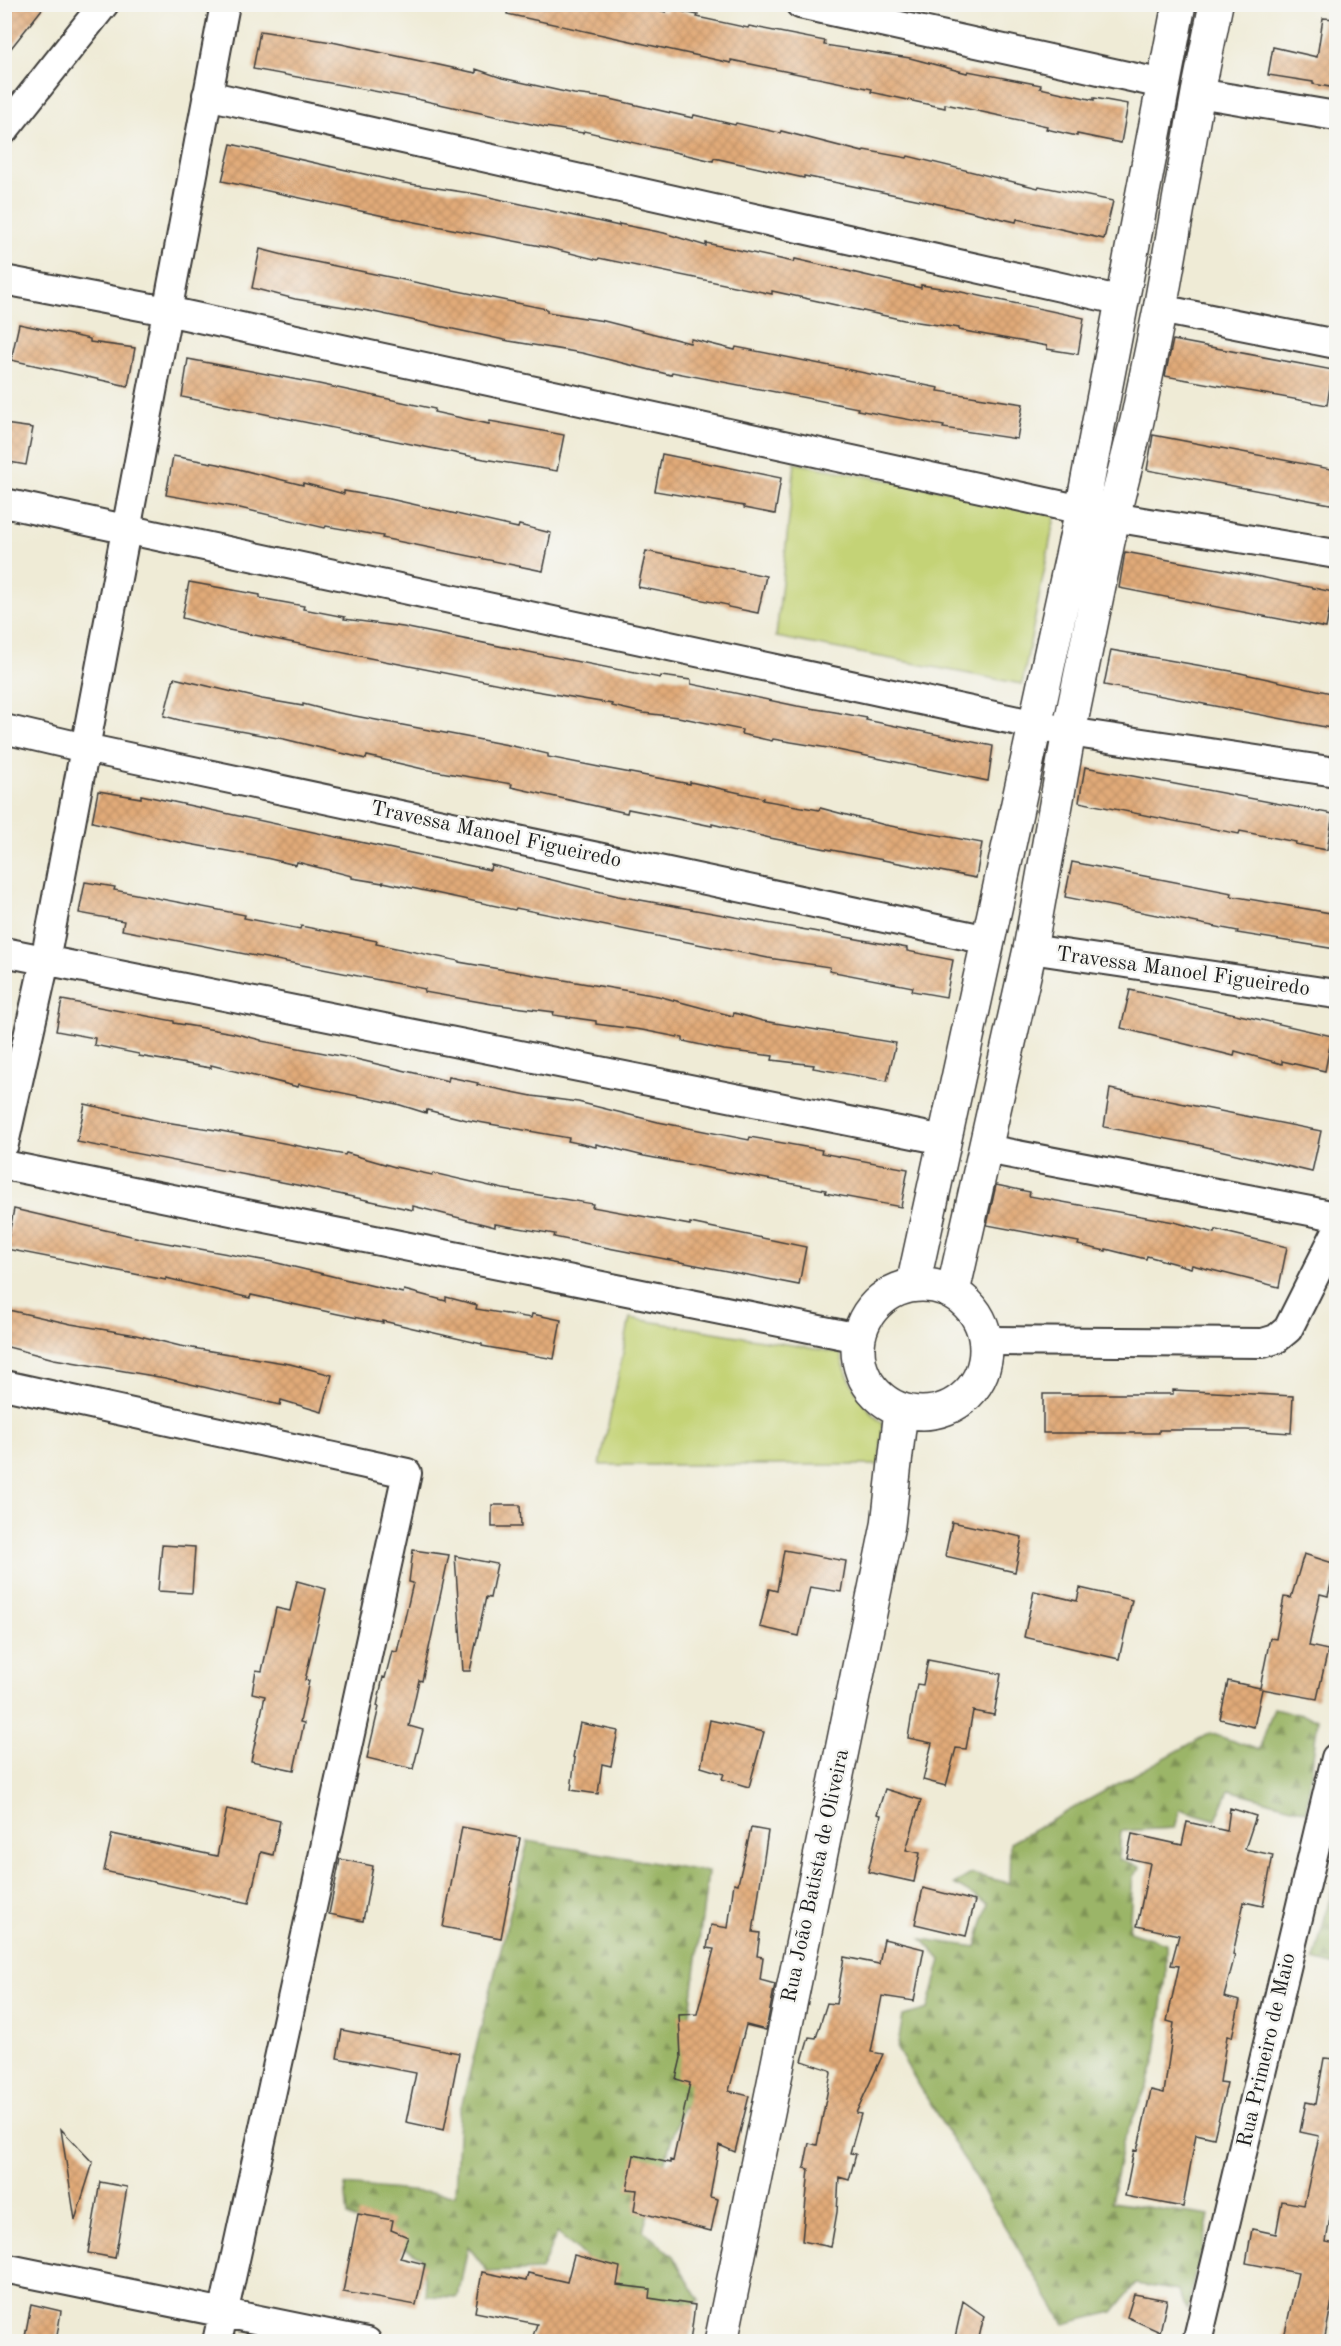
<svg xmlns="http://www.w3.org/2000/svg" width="1341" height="2346" font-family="'Old Standard TT',serif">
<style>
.forest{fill:url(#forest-firs);stroke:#5c6842;stroke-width:1.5}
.park{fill:#c4d376;stroke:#707849;stroke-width:1.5}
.building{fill:url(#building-cross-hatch)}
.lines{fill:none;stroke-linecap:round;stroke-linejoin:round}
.street-casing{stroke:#3c3b38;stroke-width:32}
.secondary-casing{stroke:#3c3b38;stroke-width:36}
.street{stroke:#fff;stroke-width:28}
.secondary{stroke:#fff;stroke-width:33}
.labels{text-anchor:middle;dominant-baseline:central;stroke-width:5;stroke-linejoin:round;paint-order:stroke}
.street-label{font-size:21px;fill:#1c1c1c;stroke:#f6f6f2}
</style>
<defs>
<pattern id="forest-firs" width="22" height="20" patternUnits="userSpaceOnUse" patternTransform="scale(1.5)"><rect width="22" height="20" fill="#9bb567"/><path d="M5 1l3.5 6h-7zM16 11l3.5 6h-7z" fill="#7e9254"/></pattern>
<pattern id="building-cross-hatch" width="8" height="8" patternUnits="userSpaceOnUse" patternTransform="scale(1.5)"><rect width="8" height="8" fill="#e1aa78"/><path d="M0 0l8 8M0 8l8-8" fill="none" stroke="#c09267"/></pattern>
</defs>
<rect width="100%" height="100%" fill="#f6f6f2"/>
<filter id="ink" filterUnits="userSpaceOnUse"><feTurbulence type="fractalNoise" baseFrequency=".0167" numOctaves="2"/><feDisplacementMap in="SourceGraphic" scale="12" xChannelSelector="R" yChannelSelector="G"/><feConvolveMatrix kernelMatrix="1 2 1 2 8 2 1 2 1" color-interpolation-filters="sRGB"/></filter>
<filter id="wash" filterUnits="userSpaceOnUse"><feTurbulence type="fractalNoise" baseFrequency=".008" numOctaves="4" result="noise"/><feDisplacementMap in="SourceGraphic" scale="24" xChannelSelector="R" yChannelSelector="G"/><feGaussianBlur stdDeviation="1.35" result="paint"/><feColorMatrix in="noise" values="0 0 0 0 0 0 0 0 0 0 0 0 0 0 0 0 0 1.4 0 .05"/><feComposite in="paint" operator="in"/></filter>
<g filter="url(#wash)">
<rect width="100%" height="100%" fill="#efebd6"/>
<path class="forest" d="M1274 1708 1318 1719 1306 1811 1229 1790 1216 1820 1180 1809 1175 1828 1121 1831 1119 1860 1141 1867 1133 1876 1129 1931 1166 1943V1976L1155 2062 1149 2081 1123 2142 1111 2202 1210 2216 1187 2310 1178 2291 1136 2284 1113 2312 1064 2324 897 2049 903 2016 928 2009 941 1960 922 1939 976 1947 988 1904 954 1884 971 1874 1009 1883 1010 1843 1210 1733 1259 1750Z
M528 1841 708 1872 685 2052 715 2118 682 2107 643 2230 673 2256 700 2301 657 2318 557 2233 541 2270 488 2272 468 2246 458 2297 427 2296 421 2257 348 2216 345 2185 455 2195 459 2115Z
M1335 1878H1336V1966L1314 1960Z"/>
<path class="park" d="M795 463 1056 511 1022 684 776 637Z
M630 1318 840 1353C848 1382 861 1403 883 1424L879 1465H600Z"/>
<g id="blocks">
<path class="building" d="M4 4H46L4 57Z
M508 4H634L666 12V8L698 15 697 17 748 28 749 26 825 41 824 45 910 58 967 73 968 71 1041 85 1040 88 1094 100V98L1128 104 1121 143 1077 134V136L1046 129 1047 126 945 104V108L871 92 872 89 731 60V63L507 14Z
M1323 18 1336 19V88L1313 84V82L1268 75 1273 47 1317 57Z
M260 31 332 42 476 73V69L502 78 574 94 606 98 693 118 694 115 735 125 736 123 780 133 781 131 863 152 864 150 907 158 908 156 1038 188 1039 186 1113 201 1104 239 1017 219 1016 222 930 202 804 176V178L714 158 713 161 584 131 583 133 545 127 412 98 253 69Z
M231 144 404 183 476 194 619 226V224L664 233 706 246V243L794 262 795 259 921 288V285L952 290 1084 318 1078 354 1047 349V346L959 330V328L904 320 772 291V294L599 258 598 260 546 247 384 216 222 181Z
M260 249 291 257 547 309V312L604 321 690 343 691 339 735 350 736 347 939 388 938 391 1023 404 1017 439 943 428 944 426 857 410 858 408 672 372 671 375 582 353 509 341 369 311 295 299 252 288Z
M19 324 90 339V342L135 348 128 386 11 360Z
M1173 340 1333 370 1327 405 1165 376Z
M188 359 319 384 435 409 434 412 489 424 490 421 564 435 557 471 484 459 182 397Z
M4 424 33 428 26 465 4 461Z
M1153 435 1336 470V505L1147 470Z
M662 454 781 478 775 514 744 508V506L655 491Z
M173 456 218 464 303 485V483L344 494V491L390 499 518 528 519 525 551 533 543 571 382 538 383 536 326 526 325 528 240 508 166 495Z
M646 551 766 576 758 613 728 607V605L638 587Z
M1125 552 1246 574 1333 592 1326 628 1119 588Z
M189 582 260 595V598L304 606 303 609 345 617 344 619 403 627 660 678 661 676 691 680V684L797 706 835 712 867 718 866 720 993 746 988 781 828 748 773 739 772 741 741 734 742 730 678 717 643 713 612 706V704L524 689 224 629 182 618Z
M1111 650 1231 671 1336 694V729L1104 685Z
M174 678 262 699 303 706V704L334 712 508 745 548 754V757L604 768 690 784V782L763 798 762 800 819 810 820 808 885 825 982 843 976 878 770 838 712 824V826L628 809 627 813 511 787 512 784 423 769 367 756 366 759 284 739 183 721 164 716Z
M1085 767 1333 814 1327 850 1295 844 1296 842 1240 831 1239 834 1079 802Z
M98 791 141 798V795L490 870 491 865 618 896 907 948V951L953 960 946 997 912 991 913 987 829 971 830 967 768 958 516 908 515 910 383 882V883L352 878V876L297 862 296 865 266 858 173 841 92 822Z
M1072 862 1232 893 1231 896 1336 914V949L1237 933 1238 931 1065 897Z
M85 882 115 887 114 890 245 915 244 918 300 929 301 926 377 941 376 944 459 961V962L658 996 733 1016 734 1013 763 1021 896 1043 887 1081 813 1068 814 1065 772 1060 773 1056 724 1050 683 1041V1038L642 1030 596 1024V1021L553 1015 554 1012 492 1004 424 992 425 989 122 930 124 921 79 913Z
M1130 990 1332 1036 1325 1071 1282 1061V1064L1235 1051 1234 1056 1121 1028Z
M62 1000 174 1021V1023L233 1033 261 1040V1041L356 1059 448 1081 449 1077 478 1083 477 1085 532 1096 578 1102 658 1122 749 1140 750 1137 822 1150 821 1153 908 1169 901 1207 825 1193 826 1190 644 1156 596 1144V1147L568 1141 569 1138 467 1120 427 1110 426 1113 397 1104 299 1084 298 1087 211 1065V1068L139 1056V1054L94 1045 95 1038 56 1031Z
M1110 1089 1321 1131 1312 1172 1194 1144 1104 1127Z
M85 1104 159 1121 216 1130 345 1155 346 1153 395 1167 432 1175 433 1173 503 1189 593 1204 592 1207 690 1225V1223L806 1247 799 1285 598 1246 554 1237 555 1234 495 1224V1227L413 1206V1210L297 1185 77 1142Z
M996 1185 1030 1192 1029 1196 1174 1222 1215 1233 1216 1230 1287 1247 1279 1287 1192 1265 1191 1268 1147 1256 1146 1259 1106 1249V1251L1078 1245 1079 1242 987 1225Z
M14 1209 144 1239 273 1262 403 1293 404 1290 446 1301V1297L477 1305 476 1309 531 1318 532 1314 561 1320 554 1359 482 1346V1344L383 1321V1323L338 1314 251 1295 250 1298 166 1278V1280L6 1249Z
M4 1309 71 1324 136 1335 180 1346 290 1364 332 1375 322 1412 281 1400 280 1405 165 1378 54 1359 4 1346Z
M1173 1390 1293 1396 1291 1433 1246 1430H1159V1433H1043V1394H1173Z
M492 1505H520L521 1527H492Z
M952 1522 1022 1537 1015 1572 945 1556Z
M162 1545 195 1547 192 1593 158 1591Z
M413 1550 449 1555 422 1681 419 1680 409 1726 423 1730 413 1769 367 1758 379 1707 377 1706 383 1677 385 1678 392 1651 397 1652 413 1583 409 1582Z
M784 1550 846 1561 841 1592 810 1587 799 1636 760 1627 769 1589 777 1591Z
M1304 1554 1336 1564 1328 1596 1320 1594 1309 1646 1328 1650 1317 1699 1262 1689 1254 1727 1220 1719 1228 1681 1260 1688 1270 1638 1276 1639 1284 1597 1291 1598Z
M455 1556 497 1564 490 1598 486 1597 470 1671H463Z
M297 1581 326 1589 305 1680 309 1681 300 1722 304 1723 294 1770 251 1761 265 1696 252 1693 256 1670 262 1671 276 1608 290 1611Z
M1080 1588 1132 1600 1119 1659 1024 1637 1034 1591 1077 1601Z
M928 1660 1001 1674 994 1715 973 1711 966 1749 956 1748 946 1786 923 1780 932 1743 908 1738 917 1684 923 1685Z
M710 1720 764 1732 749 1787 722 1779 724 1774 701 1767Z
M580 1723 618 1731 611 1766 602 1764 598 1794 571 1790 575 1758 573 1757Z
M885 1789 921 1800 906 1850 920 1853 914 1882 868 1872 881 1815 877 1814Z
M1230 1808 1256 1816 1245 1849 1273 1855 1263 1906 1244 1902 1233 1954 1235 1955 1224 1997 1240 2001 1232 2037 1227 2036 1220 2082 1227 2083 1214 2138 1196 2134 1183 2207 1125 2196 1134 2150 1137 2151 1151 2090 1164 2093 1174 2023 1167 2021 1179 1966 1171 1965 1179 1935 1137 1926 1150 1863 1127 1858 1132 1834 1182 1845 1187 1822 1227 1831Z
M227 1809 280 1821 273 1855 261 1852 249 1903 104 1871 112 1834 217 1856Z
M462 1827 520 1838 501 1938 443 1927Z
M751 1828 768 1831 753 1932 760 1933 757 1956 763 1957 760 1980 775 1984 766 2030 746 2025 729 2091 749 2096 735 2152 719 2145 710 2197 718 2199 711 2231 634 2211 637 2190 627 2189 634 2155 670 2163V2160L673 2161 690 2083 676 2079 681 2058 679 2015 697 2014 714 1949 707 1948 711 1925 728 1928 734 1883 738 1884Z
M340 1859 373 1866 363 1921 329 1914Z
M923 1888 975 1901 966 1936 915 1924Z
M884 1939 924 1949 914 2001 882 1996 871 2052 883 2054 856 2113 861 2114 850 2153 856 2154 849 2180 839 2177 837 2212 831 2247 802 2241 809 2169 804 2168 809 2143 817 2145 831 2073 830 2070 802 2061 809 2037 816 2038 827 2003 836 2004 844 1957 879 1964Z
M342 2030 459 2053 444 2130 406 2122 416 2073 337 2058Z
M1324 2058 1336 2059V2181L1326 2242 1336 2244V2281L1324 2342H1283L1298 2273 1246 2263 1252 2229 1276 2234 1282 2201 1304 2205 1319 2136 1300 2132 1306 2102 1316 2104Z
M61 2129 93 2163 75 2220Z
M100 2182 127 2187 115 2258 88 2253Z
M358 2214 393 2220 391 2230 408 2237 400 2258 425 2264 416 2305 343 2292Z
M574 2255 620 2267 617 2285 650 2289 649 2298 695 2305 690 2342H531L537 2324 475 2312 482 2272 526 2281 528 2273 567 2282Z
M1134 2294 1167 2300 1160 2332 1127 2317Z
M963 2301 984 2316 978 2342H954Z
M31 2304 61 2311 56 2342H24Z"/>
</g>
</g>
<g filter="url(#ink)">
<use href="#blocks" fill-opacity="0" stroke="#3c3b38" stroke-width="1.5"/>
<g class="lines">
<defs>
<path id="street" d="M800 4 1163 84
M1198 93 1336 116
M207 95 1123 301
M4 130 104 4
M4 280 167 311 1082 510
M1160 309 1336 344
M4 503 1069 732 1336 772
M1113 517 1336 554
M4 729 85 748 988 940
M1030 949 1336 994
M4 952 944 1140
M4 1144 45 961 225 4
M986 1149 1336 1216
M4 1165 859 1338
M986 1341 1263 1343 1276 1339 1288 1329 1336 1233
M4 1385 407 1473 217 2342
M4 2268 367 2342
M1197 2342 1336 1758"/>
<path id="secondary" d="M913 1285 1082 510 1179 4
M858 1349a64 64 0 1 1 128 0a64 64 0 1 1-128 0Z
M953 1292 1030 949 1069 732 1113 517 1137 421 1160 309 1198 93 1216 4
M721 2342 888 1525 901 1410"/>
</defs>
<use href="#street" class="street-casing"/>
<use href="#secondary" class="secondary-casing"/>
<use href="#street" class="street"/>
<use href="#secondary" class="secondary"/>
</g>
</g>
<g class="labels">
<g class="street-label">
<text transform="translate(496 835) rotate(12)">Travessa Manoel Figueiredo</text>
<text transform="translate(1183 972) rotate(8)">Travessa Manoel Figueiredo</text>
<text transform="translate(816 1876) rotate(-78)">Rua João Batista de Oliveira</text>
<text transform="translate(1267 2050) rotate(-77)">Rua Primeiro de Maio</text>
</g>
</g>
<rect width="1341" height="2346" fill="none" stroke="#f6f6f2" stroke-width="24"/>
</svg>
